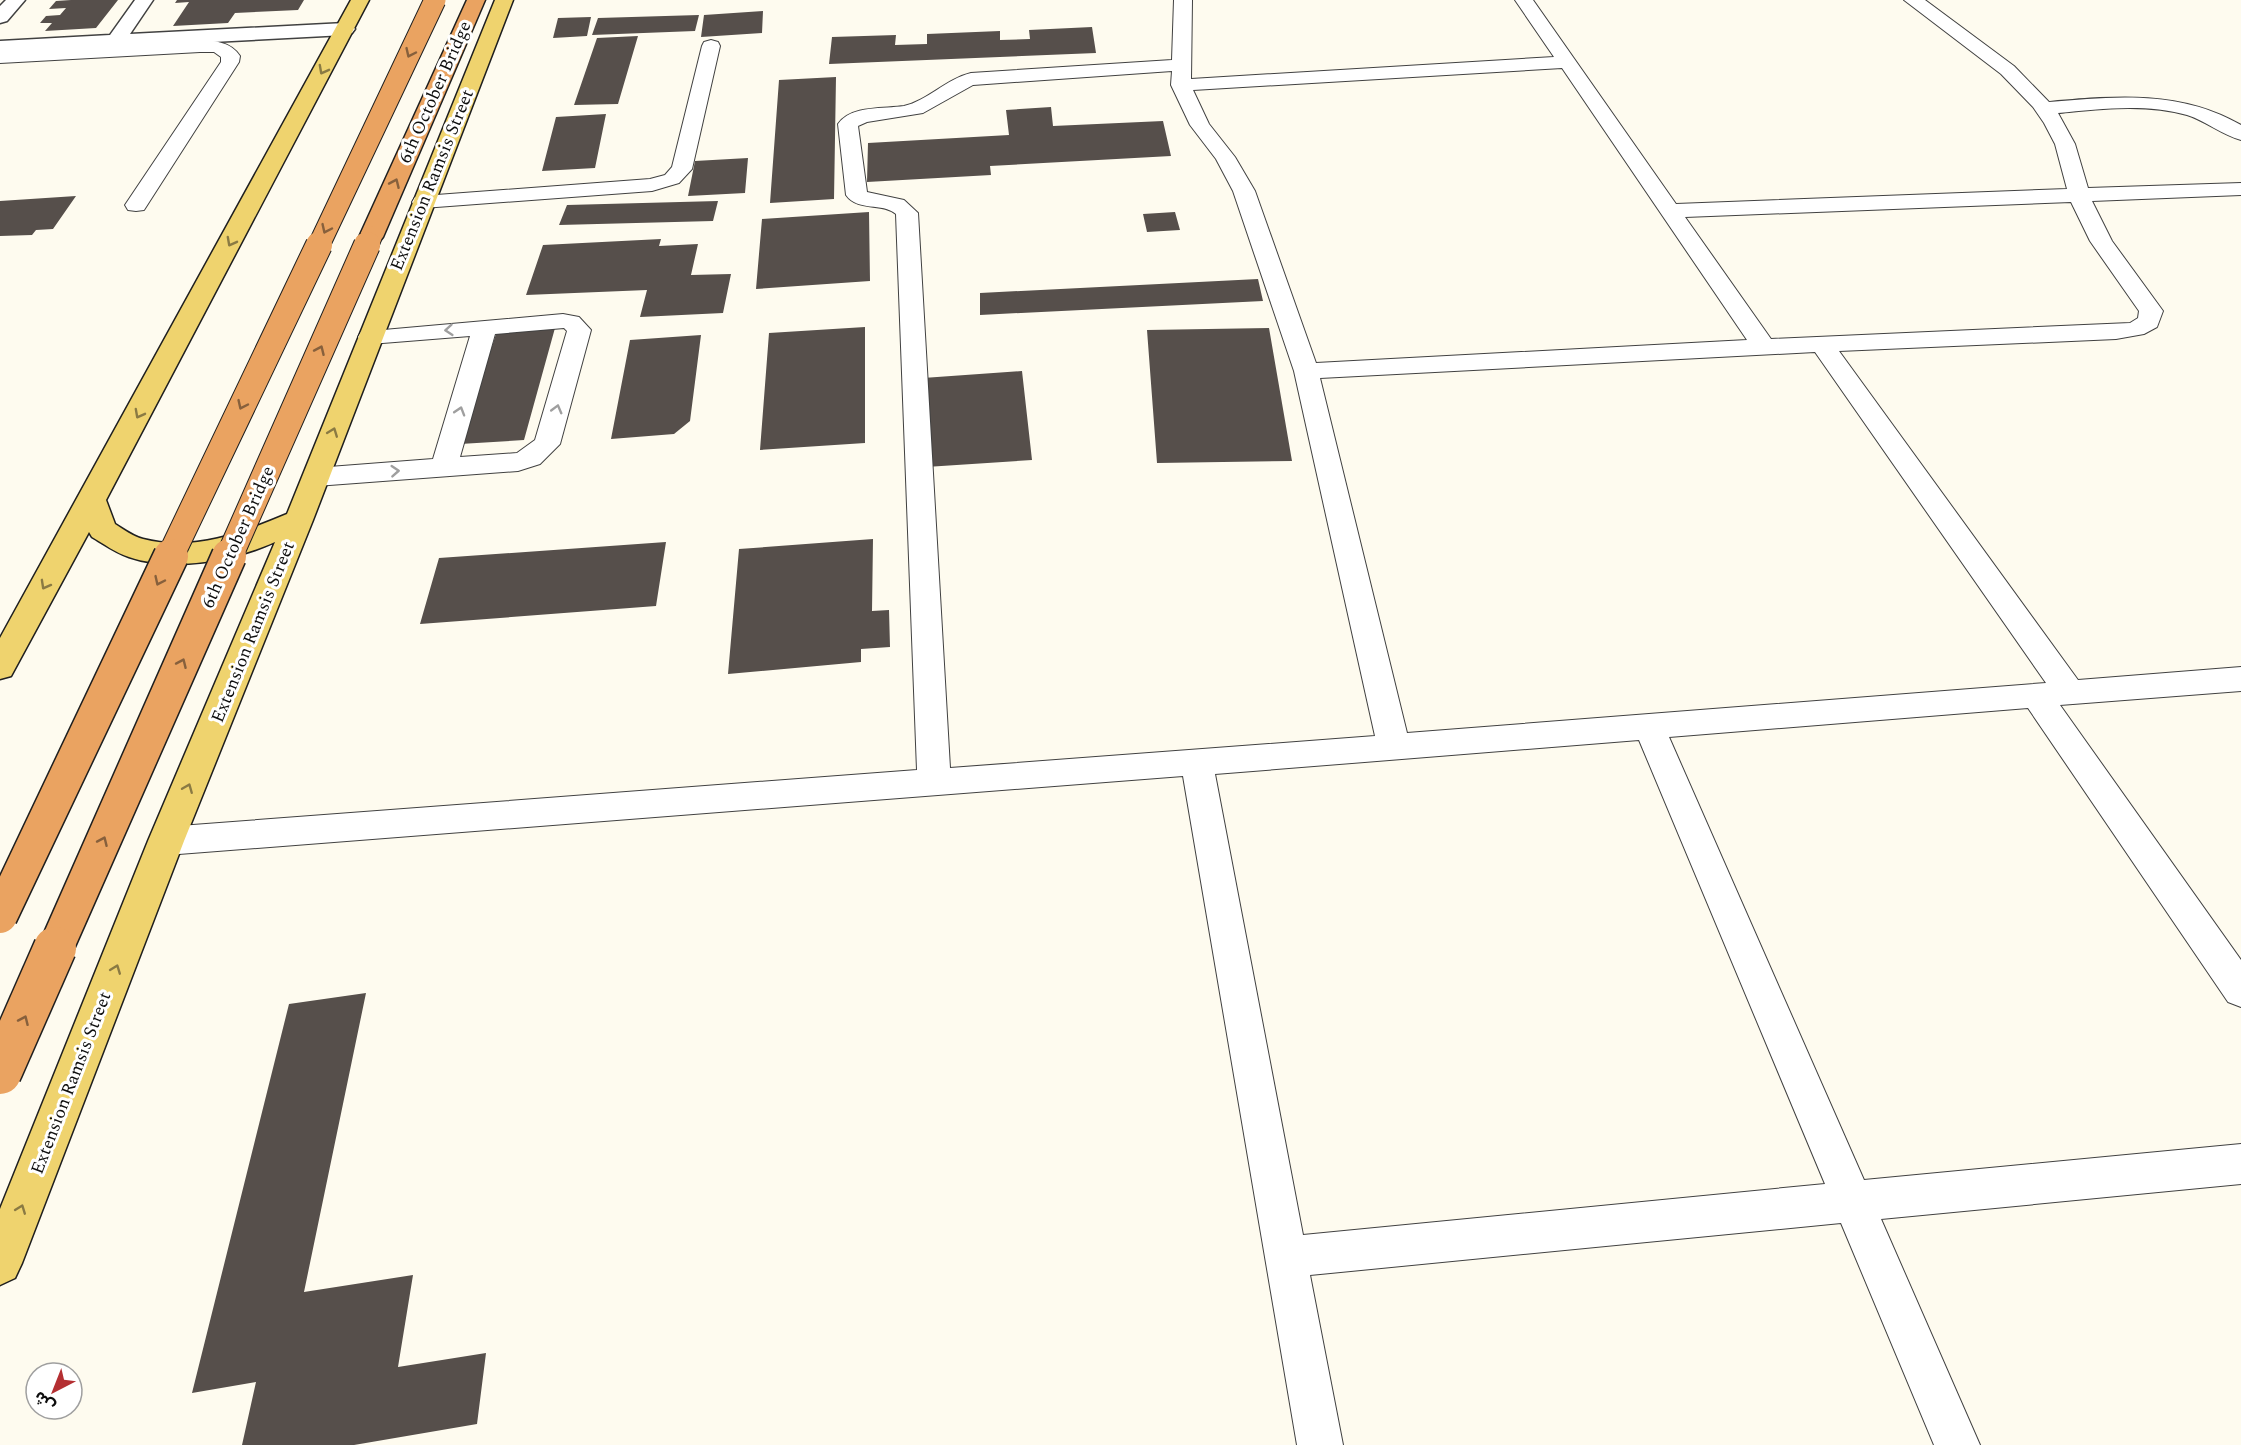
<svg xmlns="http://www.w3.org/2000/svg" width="2241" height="1445" font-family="Spectral,'Noto Sans Arabic',serif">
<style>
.building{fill:#564f4b}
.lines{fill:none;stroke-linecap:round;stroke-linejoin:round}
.service-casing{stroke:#414141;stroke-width:2}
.minor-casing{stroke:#414141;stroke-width:3}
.primary-casing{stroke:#1f1f1f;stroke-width:3}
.motorway-casing{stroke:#1f1f1f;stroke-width:3}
.service{fill:#fff;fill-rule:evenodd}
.minor{fill:#fff;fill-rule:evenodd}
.primary{fill:#efd36e;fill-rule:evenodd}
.motorway{fill:#eaa361;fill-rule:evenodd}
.motorway-bridge-far3-casing{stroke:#1f1f1f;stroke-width:23;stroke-linecap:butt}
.motorway-bridge-far2-casing{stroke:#1f1f1f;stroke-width:28;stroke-linecap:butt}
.motorway-bridge-far1-casing{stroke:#1f1f1f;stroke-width:37;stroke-linecap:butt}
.motorway-bridge-casing{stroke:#1f1f1f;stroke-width:45;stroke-linecap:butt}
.motorway-bridge-far3{stroke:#eaa361;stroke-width:21}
.motorway-bridge-far2{stroke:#eaa361;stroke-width:26}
.motorway-bridge-far1{stroke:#eaa361;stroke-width:34}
.motorway-bridge{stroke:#eaa361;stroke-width:42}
.oneway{stroke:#87603c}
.oneway2{stroke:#8a7a43}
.oneway3{stroke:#9f9f9f}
.labels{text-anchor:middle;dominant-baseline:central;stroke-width:6;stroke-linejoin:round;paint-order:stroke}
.street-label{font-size:18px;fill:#0e0e0e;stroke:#fff}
</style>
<rect width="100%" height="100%" fill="#fefbef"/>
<path class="building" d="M71 0H118L96 28 45 31 52 23H40L46 16 60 15 66 8 49 9 56 1Z
M177 0H304L298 10 235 13 228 23 173 26 189 2 175 3Z
M763 11 762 33 701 37 704 15Z
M699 15 695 31 592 35 598 18Z
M591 17 587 36 553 38 558 18Z
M1092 27 1096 53 829 64 832 37 896 35 895 45 927 44V34L1000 31V40L1030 39 1029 30Z
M638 36 618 104 574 105 597 38Z
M836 77 834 199 770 203 779 80Z
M1051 107 1053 126 1163 121 1171 156 990 166 991 175 867 182 868 143 1009 135 1006 110Z
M606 114 595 168 542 171 556 117Z
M748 158 745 193 688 196 695 161Z
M76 196 53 229 36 230 32 235 0 236V201Z
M718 201 713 221 559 225 567 205Z
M869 212 870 281 756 289 762 219Z
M1175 212 1180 230 1147 232 1143 214Z
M661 239 659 246 698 244 691 275 731 274 723 313 640 317 647 290 526 295 543 245Z
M1258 279 1263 301 980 315V293Z
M865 327V443L760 450 769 333Z
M555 328 524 440 460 444 497 331Z
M1269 328 1292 461 1157 463 1147 330Z
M701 335 690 421 674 434 611 439 630 340Z
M1022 371 1032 460 926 467 923 378Z
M873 539 872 611 889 610 890 647 861 649V662L728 674 739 549Z
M666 542 656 606 420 624 439 558Z
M366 993 304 1292 413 1275 398 1367 486 1353 477 1424 354 1445H242L256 1382 192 1393 289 1004Z"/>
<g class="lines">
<defs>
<path id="service" d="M1174 0H1192L1191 79 1554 57 1515 0H1533L1676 204 2067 189 2055 144 2044 123 2033 107 2001 74 1904 0H1925L2014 66 2049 102C2116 96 2181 90 2241 125V140C2222 135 2206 121 2187 115 2145 103 2100 109 2058 113L2075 144 2088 188 2241 183V195L2092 201 2112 241 2163 311 2157 327 2144 334 2116 339 1839 351 2078 680 2241 667V691L2060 705 2241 960V1007L2228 1002 2028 708 1669 737 1864 1180 2241 1144V1184L1881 1219 1980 1445H1934L1841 1223 1310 1275 1343 1445H1297L1183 776 166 855 154 851 149 841 154 831 166 827 917 770 896 214C882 202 858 212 846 195L838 124C851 105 884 109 904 106 927 101 946 79 971 73L1172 60ZM1562 68 1747 340 1316 363 1255 191 1235 157 1209 124 1193 90ZM1172 71 1171 85 1190 125 1216 159 1233 191 1294 371 1375 736 950 768 918 213 904 200 867 192 858 126 867 122 923 113 973 85ZM2071 202 2090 241 2139 311 2138 318 2130 323 1771 339 1685 217ZM1815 352 2046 683 1407 733 1320 378ZM1639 740 1825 1184 1303 1235 1215 774Z
M200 40C216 41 231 42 240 56L239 62 144 210 136 211 128 210 125 205 221 62V57L214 52H200L0 63V51Z
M711 40 718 42 720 46 692 169 679 183 652 191 423 208 415 207 412 202 415 197 423 196 650 179 665 175 672 167 702 46 704 42Z
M563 314 579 317 591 330 560 444 540 464 518 471 316 486 307 483 303 477 307 471 316 468 433 459 470 336 370 344 361 342 358 337 361 332ZM564 328 567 331 535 440 517 453 460 457 495 334Z"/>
<path id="minor" d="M6 0H25L7 21 0 23V6Z
M135 0H153L130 34 345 23 352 25 355 29 352 33 345 35 0 53V41L110 35Z"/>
<path id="primary" d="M351 0H369L106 500 115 524C123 529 134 537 143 539 194 552 242 533 287 514L495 0H513L313 520 184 841 22 1263 15 1278 0 1285V1209L148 841 275 542C233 561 173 572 129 557 116 553 104 544 92 537L89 532 11 676 0 679V638Z"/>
<path id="motorway" d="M467 0H485L383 237 379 242 371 244 363 242 359 237Z"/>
</defs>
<use href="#service" class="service-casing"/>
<use href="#minor" class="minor-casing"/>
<use href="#primary" class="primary-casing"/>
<use href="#motorway" class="motorway-casing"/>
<use href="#service" class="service"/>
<use href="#minor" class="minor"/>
<use href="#primary" class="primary"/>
<use href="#motorway" class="motorway"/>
<defs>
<path id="motorway-bridge-far3" d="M318 247 435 0
M367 247 371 237"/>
<path id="motorway-bridge-far2" d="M170 557 319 245
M229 557 367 245"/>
<path id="motorway-bridge-far1" d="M0 916 171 556
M55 950 229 556"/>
<path id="motorway-bridge" d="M0 1073 55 948"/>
</defs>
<use href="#motorway-bridge-far3" class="motorway-bridge-far3-casing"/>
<use href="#motorway-bridge-far2" class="motorway-bridge-far2-casing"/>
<use href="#motorway-bridge-far1" class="motorway-bridge-far1-casing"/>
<use href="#motorway-bridge" class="motorway-bridge-casing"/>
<use href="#motorway-bridge-far3" class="motorway-bridge-far3"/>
<use href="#motorway-bridge-far2" class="motorway-bridge-far2"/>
<use href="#motorway-bridge-far1" class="motorway-bridge-far1"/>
<use href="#motorway-bridge" class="motorway-bridge"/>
</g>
<defs><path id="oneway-chevron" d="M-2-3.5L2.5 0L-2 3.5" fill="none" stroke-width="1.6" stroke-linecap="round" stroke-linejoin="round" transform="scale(1.5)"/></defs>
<g class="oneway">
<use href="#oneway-chevron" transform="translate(410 53) rotate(115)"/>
<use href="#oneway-chevron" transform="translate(395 183) rotate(-66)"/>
<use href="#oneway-chevron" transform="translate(326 229) rotate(115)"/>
<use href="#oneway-chevron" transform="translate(320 350) rotate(-66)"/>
<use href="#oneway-chevron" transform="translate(242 405) rotate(115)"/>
<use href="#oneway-chevron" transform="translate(159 581) rotate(115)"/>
<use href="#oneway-chevron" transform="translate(182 663) rotate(-66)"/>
<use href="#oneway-chevron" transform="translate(103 841) rotate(-66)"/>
<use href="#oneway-chevron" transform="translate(24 1020) rotate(-66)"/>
</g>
<g class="oneway2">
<use href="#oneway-chevron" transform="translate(323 70) rotate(118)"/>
<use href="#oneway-chevron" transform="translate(231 242) rotate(118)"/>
<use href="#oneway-chevron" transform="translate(139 414) rotate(118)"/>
<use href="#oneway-chevron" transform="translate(333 432) rotate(-69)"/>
<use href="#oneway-chevron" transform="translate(45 585) rotate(119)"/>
<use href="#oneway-chevron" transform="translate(188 788) rotate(-68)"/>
<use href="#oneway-chevron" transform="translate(116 969) rotate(-69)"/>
<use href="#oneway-chevron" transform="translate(21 1209) rotate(-69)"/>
</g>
<g class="oneway3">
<use href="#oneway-chevron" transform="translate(449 330) rotate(175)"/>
<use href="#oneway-chevron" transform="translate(557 409) rotate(-75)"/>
<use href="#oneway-chevron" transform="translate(460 411) rotate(-73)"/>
<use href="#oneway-chevron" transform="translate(395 471) rotate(-4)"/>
</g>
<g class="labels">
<g class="street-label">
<text transform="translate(435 92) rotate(-66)">6th October Bridge</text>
<text transform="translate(432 180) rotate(-68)">Extension Ramsis Street</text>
<text transform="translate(238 537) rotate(-66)">6th October Bridge</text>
<text transform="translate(253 632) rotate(-68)">Extension Ramsis Street</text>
<text transform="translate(71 1083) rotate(-69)">Extension Ramsis Street</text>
</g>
</g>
<g transform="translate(54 1391) rotate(222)"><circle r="28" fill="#ffffff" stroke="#9f9f9f" stroke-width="1.5"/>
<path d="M0-4.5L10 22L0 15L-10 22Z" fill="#b42f32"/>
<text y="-9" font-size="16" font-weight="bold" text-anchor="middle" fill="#0e0e0e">ش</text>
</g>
</svg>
